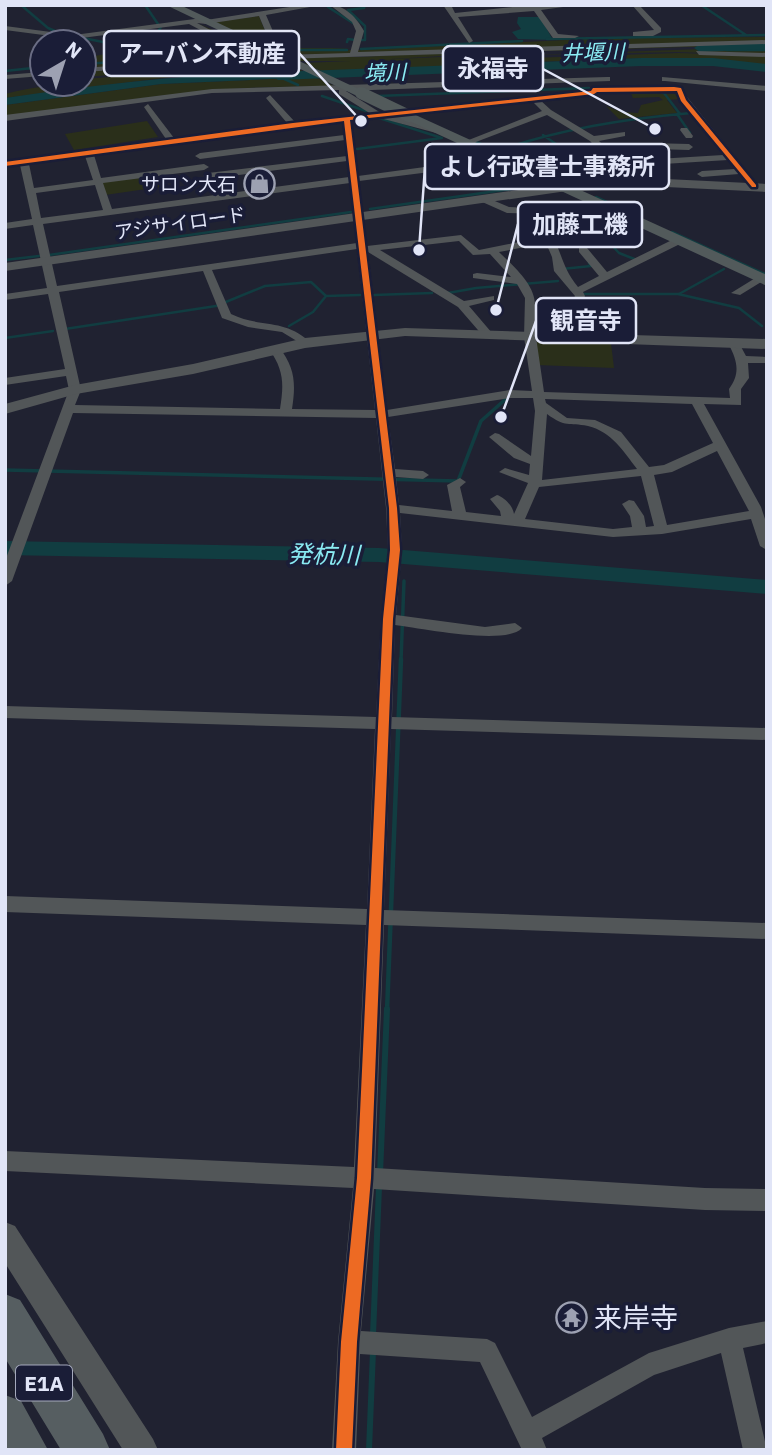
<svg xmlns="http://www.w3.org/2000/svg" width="772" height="1455" font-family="'IBM Plex Sans','Noto Sans JP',sans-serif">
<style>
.green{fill:#2a2f1a}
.water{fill:#113d41}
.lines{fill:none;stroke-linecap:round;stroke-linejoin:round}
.stream-far3{stroke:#113d41;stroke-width:2.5}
.stream-far2{stroke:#113d41;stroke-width:3.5}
.stream-far1{stroke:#113d41;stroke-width:4.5}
.stream{stroke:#113d41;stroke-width:6}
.river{fill:#113d41;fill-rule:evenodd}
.minor{fill:#525658;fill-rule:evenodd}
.tertiary{fill:#525658;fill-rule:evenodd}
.secondary{fill:#525a5b;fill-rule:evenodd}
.motorway{fill:#565e61;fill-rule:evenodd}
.secondary-bridge{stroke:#525a5b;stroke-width:12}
.cycleway-casing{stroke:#1a1d37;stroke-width:5}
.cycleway{fill:#ed6a23;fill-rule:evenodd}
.labels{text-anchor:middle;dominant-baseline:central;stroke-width:7;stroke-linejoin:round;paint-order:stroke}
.far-poi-label{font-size:19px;fill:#e1e5f7;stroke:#1a1d37;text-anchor:end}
.far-street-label{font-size:19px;fill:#e1e5f7;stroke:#1a1d37}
.far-water-label{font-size:21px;font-style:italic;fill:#8aebf3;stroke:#1a1d37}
.shield{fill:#1a1d37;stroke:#a5a9bd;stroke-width:2}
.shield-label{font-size:21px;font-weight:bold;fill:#e1e5f7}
.water-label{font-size:24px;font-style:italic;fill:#8aebf3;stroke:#1a1d37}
.near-poi-label{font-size:28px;fill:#e1e5f7;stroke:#1a1d37;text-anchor:start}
.leader{fill:none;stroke:#e1e5f7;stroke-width:2.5}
.callout-dot{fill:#e1e5f7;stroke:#1a1d37;stroke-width:2.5}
.callout{fill:#1a1d37;stroke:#e1e5f7;stroke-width:2.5}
.callout-label{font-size:24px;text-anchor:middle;font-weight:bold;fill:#e1e5f7}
</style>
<rect width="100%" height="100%" fill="#202231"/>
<path class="green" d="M259 16 267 36 264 40 287 48H353L291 51 352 50V54L287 55 215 22Z
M197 23 269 55 84 69V65L248 53 84 63 90 57 120 51 124 54 118 58 226 52 232 47 243 46H238Z
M767 37V44L759 45 511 52 357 61H300L290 56 358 57 424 54H356L357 50 609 38Z
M767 47V55L678 52 526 55Z
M679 53 767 56V66L657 58 503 63 500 59Z
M511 54 520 56 491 60 492 64 344 72H323L304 63Z
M274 57 284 62 84 77V72Z
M287 64 305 72 171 77 5 98V94C32 87 57 84 84 84V79Z
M315 77 339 88C227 81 116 103 5 117V105L161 84Z
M666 90 678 95 680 99 667 100 677 113 619 119 606 106 621 112 638 113 641 105 663 100 659 97 633 98 630 91Z
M147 121 158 137 74 150 65 134Z
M156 174 160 187 105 195 102 182Z
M538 341 611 343 614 368 537 365 534 343Z"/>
<path class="water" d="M518 17H540L553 40 518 39 512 32 521 29 517 23Z
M269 72H305L315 77 161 84 5 105V98C93 85 180 75 269 72Z"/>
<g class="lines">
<path class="stream-far3" d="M21 5 48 28 62 34
M145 5 158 24
M701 5 746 35
M328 7 356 25
M83 38 108 43 126 54 113 62
M547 39 767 35
M360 40H365V26L348 10 364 8 365 5
M347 42 348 39 355 40
M723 47 727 50H767
M361 49 522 41
M291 50H347
M126 54 144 52 161 27
M499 61 503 67
M84 64 248 53
M5 71 42 67
M280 77 298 85
M657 90 664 93 680 114
M322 96 366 111
M377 96 589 88 591 92
M677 114 690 133
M543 135 602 176
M474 141 497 151C560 129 624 119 691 113
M357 149 442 138 376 117
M497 151 549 176
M596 197 622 209
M370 209 525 187
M672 232 767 275
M606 239 619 253 637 260
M582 250 578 243 606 239 593 225
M49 255 351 212
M5 260 39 256
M562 269 591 266 589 263
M448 293 476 288 558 281
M581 294H678L739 308 762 326
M679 294 724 269
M374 295 432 293
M289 326 313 312 326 296 360 295
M65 329 216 306 265 286 311 282 326 296
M5 338 53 331"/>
<path class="stream-far2" d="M5 470 458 481 481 421 508 397
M401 661 404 581"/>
<path class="stream-far1" d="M387 1011 401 659"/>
<path class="stream" d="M380 1174 387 1009
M373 1335 379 1187
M369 1450 373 1351"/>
<path class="river" d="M767 41V49L700 52 694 48 700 44Z
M641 58H713L767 64V72L713 66H641L278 80 272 76 278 72Z
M5 541 379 548 767 580V594L379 562 5 555Z"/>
<path class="minor" d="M302 5H321L266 15 275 36 258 42 255 38 267 35 259 16 206 24 197 23 237 44 243 43 247 45 236 49 189 24 74 39 5 30V26L74 35 202 18 206 20Z
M330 5C345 5 357 18 364 31L358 52 767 40V44L282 59 278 57 263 60 84 72V68L277 53 281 55 350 53 356 31 352 22Z
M443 5H451L455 13 531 5H578L541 10 558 34 579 36 575 38H553L534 11 458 17 473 41 469 43Z
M632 5H639L661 28V32L653 36H633V32L654 30Z
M696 51 767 53V57L699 55Z
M42 72V76L5 79V75Z
M607 77H610V81L346 91 381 113 589 90 593 88 679 87 757 184V188H751L739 174 702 177 697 174 702 171 735 169 728 160 631 166 609 180 608 187H602L601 177 615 168 590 141 547 115 468 145 461 143 542 111 532 101 395 116 443 129V133L440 134 380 118 352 121 358 176 499 157 528 146 535 148 501 163 359 181 367 246 461 235 479 250 544 237 546 214 507 213 480 201V197L483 196 509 207 553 209 556 215 594 219 613 211H619V215L595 225 556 221 555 233 573 231 578 234 554 239C563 258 564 270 578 287L599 276 579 252V248H587L607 272 674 239H682V243L583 292 585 296 577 312H535L536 337 544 392 730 398 729 389C740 374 738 362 729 345L731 343H739L746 356 767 357V363H748L749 378 741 389V405L704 404 761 507 767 525V550L760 546 751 519 662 534 613 537 400 513 402 550 396 615 485 627 515 623 522 628C506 646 420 628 395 625L392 717 767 728V740L391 729 384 910 767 923V939L384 925 375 1168 705 1188 767 1189V1211L705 1210 374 1189 361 1331 487 1339 495 1343 532 1417 649 1353 729 1328 767 1321V1343L743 1348 767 1450H743L721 1353 654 1375 542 1438 547 1450H522L480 1362 360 1354 356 1450H332L338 1342 353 1188 5 1171V1151L354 1167 366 925 5 912V896L367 909 375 729 5 718V706L376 717 381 619 388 550 386 508 376 418 73 413 12 581 5 586V561L69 390 66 376 5 385V378L65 369 48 294 5 300V294L47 288 33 225 5 229V223L32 219 20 165 5 167V161L166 139 144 107 148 104 174 138 287 123 266 98 270 95 295 122 371 114 339 94V90L212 93 5 121V115L212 89ZM676 91 680 102 723 155 657 159 654 149 689 150 693 147 689 144 649 143 645 146 648 159 629 160 622 164 599 141 625 136V132L594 136 551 110 540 100 598 92ZM343 122 344 135 200 153 195 156 200 159 345 140 347 156 208 173 203 176 208 179 347 161 349 177 112 209 103 183 204 170 209 167 204 164 101 178 94 155ZM85 156 93 180 34 188 29 164ZM350 183 357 243 57 286 43 224ZM95 185 103 210 41 218 36 193ZM459 241 473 255 490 254 511 277 477 273 473 274V278L517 284 525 298 524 337 532 391 510 390 387 410 368 252 458 307 484 337H492V333L469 306 494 300V296L464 301 380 250ZM546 243 552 257 554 271 575 296 569 307 535 305C535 284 513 266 499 252ZM357 249 375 410 292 409C296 383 295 368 279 347L275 346 269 349C284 370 284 384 280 409L75 405 81 390 59 292 203 271 222 318 248 327 282 332 305 346 309 345V341C283 318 259 328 231 314L212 270ZM510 398H533L535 411 531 456 499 434 495 433 489 437 514 458 530 464 529 475 505 468 499 472 528 483 514 514C513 506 504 497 497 495L490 499 500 511 501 516 466 512 460 487 466 482 460 478 447 485 452 511 399 505 396 477 423 479 429 475 423 471 395 469 388 417ZM545 399 692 404 713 443 664 465 649 467 621 432 595 420 567 418 546 403ZM547 414C566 428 568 422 588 426 612 432 623 451 637 469L542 480ZM717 451 749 511 667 525 654 475 672 472ZM641 476 654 526 646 527 644 516 634 501 629 500 622 504 630 516 632 527 613 529 525 519 539 487Z
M662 77 767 86V91L665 81H662Z
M681 128H687L693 136 692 138H686L680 130Z
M544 153 552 155 519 169 511 167Z
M757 277 766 279 740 295 731 293Z"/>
<path class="tertiary" d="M666 179 767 184V192L666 187 560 192 5 271V263L560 184Z
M405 328 767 339V349L405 336 305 348 193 374 76 394 5 414V404L75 385 193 364 305 338Z
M5 1222 15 1226 153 1439 158 1450H123L5 1263Z"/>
<path class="secondary" d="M166 5H180L367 93 357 96Z
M409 112 767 275V286L405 119 403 116Z"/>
<path class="motorway" d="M5 1294 20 1300 103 1434 110 1450H61L5 1358Z
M5 1395 21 1401 48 1450H5Z"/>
<path class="secondary-bridge" d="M361 93 409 116"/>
<defs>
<path id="cycleway" d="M674 87 681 88 686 100 756 185V187H752L681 101 677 91 597 92 594 94 350 120 397 508 400 550 393 619 371 1178 357 1342 352 1450H336L341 1342 357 1178 383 619 390 550 389 508 344 121 5 166V162L293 123 591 91 593 88Z"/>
</defs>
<use href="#cycleway" class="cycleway-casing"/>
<use href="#cycleway" class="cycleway"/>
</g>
<defs>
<symbol id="shop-ring" viewBox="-11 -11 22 22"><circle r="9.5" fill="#1a1d37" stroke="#9da1b2" stroke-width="1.5"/><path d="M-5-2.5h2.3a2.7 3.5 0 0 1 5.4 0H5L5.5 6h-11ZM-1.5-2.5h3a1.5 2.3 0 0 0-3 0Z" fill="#9da1b2"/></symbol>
<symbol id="temple-ring" viewBox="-11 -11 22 22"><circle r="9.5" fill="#1a1d37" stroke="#9da1b2" stroke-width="1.5"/><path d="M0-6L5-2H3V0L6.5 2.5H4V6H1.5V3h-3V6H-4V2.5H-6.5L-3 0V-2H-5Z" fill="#9da1b2"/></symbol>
</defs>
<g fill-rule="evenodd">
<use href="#shop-ring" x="242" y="166" width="35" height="35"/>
<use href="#temple-ring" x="554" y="1300" width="35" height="35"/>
</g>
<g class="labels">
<g class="far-poi-label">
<text x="236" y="184">サロン大石</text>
</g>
<g class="far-street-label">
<text transform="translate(180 223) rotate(-8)">アジサイロード</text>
</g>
<g class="far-water-label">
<text transform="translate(593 52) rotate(-2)">井堰川</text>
<text transform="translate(385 72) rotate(-2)">境川</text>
</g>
<rect class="shield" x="16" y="1365.5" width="56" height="35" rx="5"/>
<g class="shield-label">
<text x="44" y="1383">E1A</text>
</g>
<g class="water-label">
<text transform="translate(324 554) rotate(1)">発杭川</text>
</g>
<g class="near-poi-label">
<text x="594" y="1317">来岸寺</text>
</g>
</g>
<path class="leader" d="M361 121L299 53M655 129L543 69M419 250L425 167M496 310L518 224M501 417L536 321"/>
<g class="callout-dot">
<circle cx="361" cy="121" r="7"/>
<circle cx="655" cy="129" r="7"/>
<circle cx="419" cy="250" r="7"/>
<circle cx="496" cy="310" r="7"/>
<circle cx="501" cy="417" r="7"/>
</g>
<g class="callout">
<rect x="104" y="31" width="195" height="45" rx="7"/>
<rect x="443" y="46" width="100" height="45" rx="7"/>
<rect x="425" y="144" width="244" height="45" rx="7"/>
<rect x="518" y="202" width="124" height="45" rx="7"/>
<rect x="536" y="298" width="100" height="45" rx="7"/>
</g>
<g class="callout-label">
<text x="202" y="62">アーバン不動産</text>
<text x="493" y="77">永福寺</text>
<text x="547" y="175">よし行政書士事務所</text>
<text x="580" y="233">加藤工機</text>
<text x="586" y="329">観音寺</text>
</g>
<rect width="772" height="1455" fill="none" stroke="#e1e5f7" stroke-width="14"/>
<g transform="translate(63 63) rotate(39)"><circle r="33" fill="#1a1d37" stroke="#6a6d84" stroke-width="2"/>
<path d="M0-5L12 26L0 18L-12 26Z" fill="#9da1b2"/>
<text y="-10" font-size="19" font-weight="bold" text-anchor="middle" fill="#e1e5f7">N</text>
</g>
</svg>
